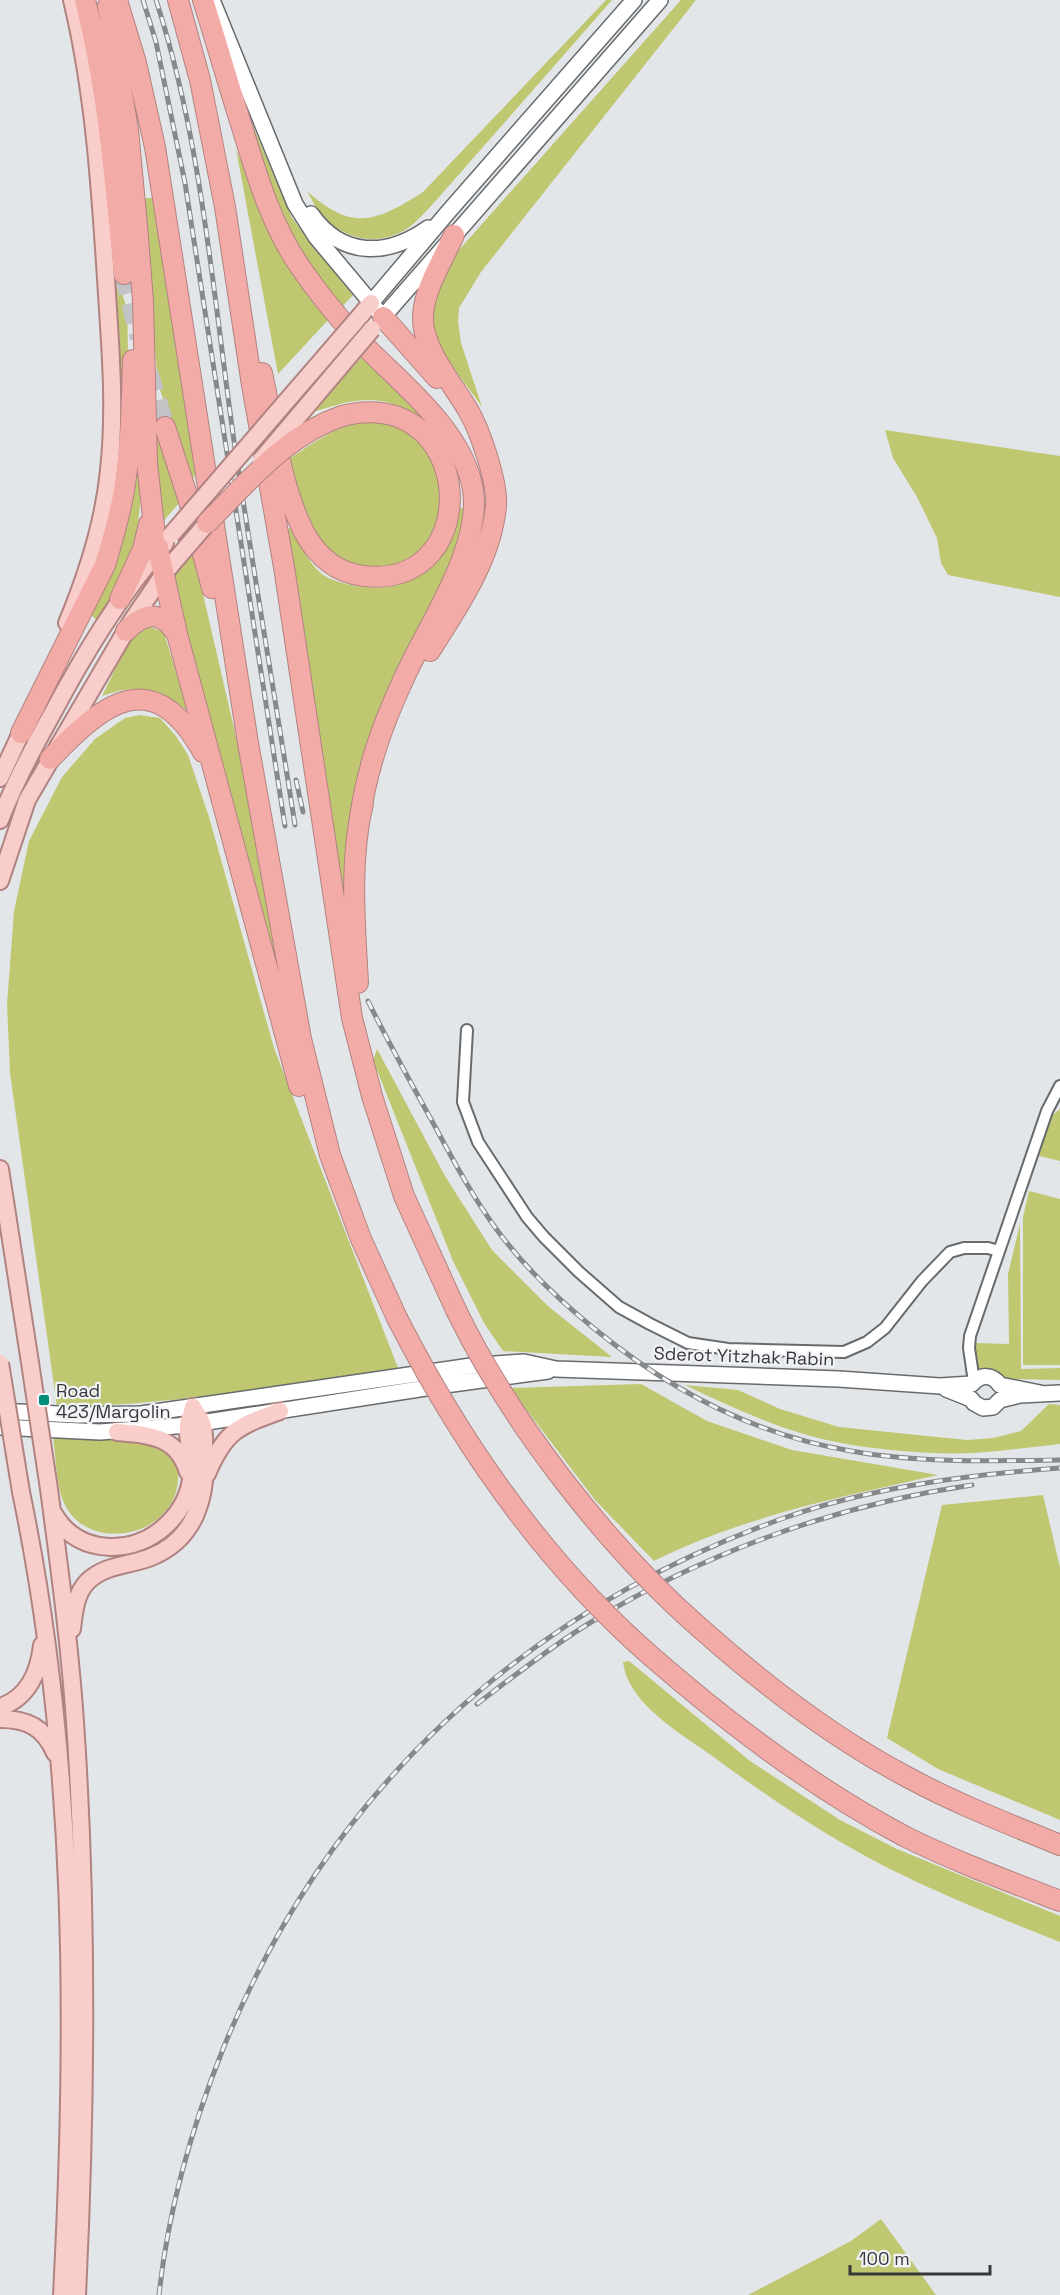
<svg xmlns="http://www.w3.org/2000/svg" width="1060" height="2295" font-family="'Space Grotesk',sans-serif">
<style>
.green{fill:#bfc771}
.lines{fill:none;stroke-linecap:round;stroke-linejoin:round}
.motorway-tunnel{stroke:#c1c3c6;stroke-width:20;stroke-dasharray:20 10;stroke-linecap:butt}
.minor-casing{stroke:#686b6d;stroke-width:14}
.secondary-casing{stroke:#686b6d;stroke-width:18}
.primary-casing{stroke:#b18380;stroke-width:20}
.motorway-casing{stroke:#b18380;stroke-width:22}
.minor{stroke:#fff;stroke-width:10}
.secondary{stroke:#fff;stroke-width:15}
.primary{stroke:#f8cdca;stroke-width:16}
.motorway{stroke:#f3aba7;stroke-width:20}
.rail-casing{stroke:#86888a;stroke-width:5}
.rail{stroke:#f1f3f6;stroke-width:3;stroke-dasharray:9;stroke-linecap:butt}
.primary-bridge-casing{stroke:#b18380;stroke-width:20;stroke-linecap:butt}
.motorway-bridge-casing{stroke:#b18380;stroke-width:22;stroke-linecap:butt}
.primary-bridge{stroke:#f8cdca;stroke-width:16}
.motorway-bridge{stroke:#f3aba7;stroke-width:20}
.poi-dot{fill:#038f79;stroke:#f1f3f6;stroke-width:2}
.labels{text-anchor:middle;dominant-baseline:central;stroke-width:4.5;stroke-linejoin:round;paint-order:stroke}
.street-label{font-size:18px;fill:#373839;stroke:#f1f3f6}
.poi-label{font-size:18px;fill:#373839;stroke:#f1f3f6;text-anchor:start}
</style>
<rect width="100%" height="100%" fill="#e3e6e9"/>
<path class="green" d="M606 0H612L432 205C424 213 415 224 405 230 377 246 347 240 324 218 317 211 312 200 307 191 352 232 376 222 423 192Z
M681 0H696L481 272 459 308 458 321 461 343 482 407C466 383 425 338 431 308 434 292 444 275 450 260Z
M247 112 292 218 319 254 353 295 341 308 297 247 271 191Z
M236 149 271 231 329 319 278 374Z
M140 198H154L197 471 190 483 158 383Z
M116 277 127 308 128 351 123 430H117L113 287Z
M363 356 427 420C380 392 360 397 310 413Z
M372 421 392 425 410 434 429 453 439 474 441 512 428 542 418 552 397 565 356 567 331 554 313 529 299 498 289 459 313 443 344 425Z
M158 429 180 502 160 525 155 445Z
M885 430 1060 456V597L948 575 941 563 937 538 917 497 893 458Z
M140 456V505L135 553 98 622 90 613 131 476Z
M457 508H469C462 528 457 550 448 569 417 639 376 705 357 779 348 817 351 859 350 898L339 900 284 531 292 527C300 543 308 563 322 574 339 587 394 595 410 578 426 561 444 528 457 508Z
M193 551 253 810 282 970H273L169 578Z
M142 627 154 628 164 633 188 711C156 688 139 683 102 696L132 635Z
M139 715 160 718 176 736 188 755 209 817 274 1048 398 1368C284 1386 172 1405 57 1407L10 1073 7 1004 14 911 29 841 62 777 95 739 125 718Z
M377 1049 445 1176 492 1250 549 1307 612 1357 503 1351 484 1323 453 1261 373 1060Z
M1060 1109V1161L1039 1156 1050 1117Z
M1029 1191 1060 1199V1365H1023V1217Z
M1020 1224 1021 1369 1060 1368V1380L970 1378 972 1357 976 1343 1009 1344 1008 1274Z
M641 1384 707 1421 792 1450 938 1475C841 1497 744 1516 654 1561L595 1500 510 1388Z
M685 1385 738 1390 780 1409 839 1427 967 1440 993 1438 1021 1431 1049 1404 1060 1405V1444C1031 1447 1002 1451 973 1453 932 1455 876 1450 836 1442 784 1432 733 1408 685 1385Z
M53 1438C84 1439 146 1434 170 1454 177 1460 179 1471 178 1479 176 1539 82 1556 62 1498 56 1480 56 1457 53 1438Z
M1043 1495 1060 1567V1820L938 1769 887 1738 942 1505Z
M629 1661 750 1761 840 1820 897 1849 1060 1916V1942C1002 1919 944 1896 888 1868 825 1836 765 1795 708 1753 686 1738 661 1722 643 1702 633 1690 625 1678 623 1662Z
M881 2219 936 2295H748L851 2241Z"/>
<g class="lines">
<path class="motorway-tunnel" d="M124 274 140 338
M148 372 165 427"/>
<defs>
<path id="minor" d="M467 1030 463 1102 478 1142 527 1217 544 1237 579 1272 619 1307 650 1324 688 1343 728 1349 844 1352 867 1342 885 1328 922 1281 950 1252 964 1248H988L999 1251
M974 1382 969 1348 970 1336 1047 1111 1060 1086"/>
<path id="secondary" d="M212 0 295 204 316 237 383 317 660 0
M311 214C342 258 387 257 428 228
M371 303 449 211 634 0
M946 1389 971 1399 974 1403 983 1408 993 1407 1000 1400 1020 1395 1060 1393
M0 1411 77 1415 141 1414 478 1365 524 1362 556 1369 839 1379 940 1386 972 1384C981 1374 992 1374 1000 1385L1040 1393
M0 1427 100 1432 188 1425 445 1385 548 1371"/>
<path id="primary" d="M360 316 371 303
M67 623C87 575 104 522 109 470 116 407 110 343 106 279 100 185 94 92 72 0
M0 778 26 722
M0 820C14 784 32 750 51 716 84 654 119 596 165 543
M0 881 27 800 131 622 163 575 178 557
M0 1169 29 1356
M117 1432C150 1435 177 1436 188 1472
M207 1474C225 1431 238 1426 280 1411
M49 1489C60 1572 71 1654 76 1737 88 1923 86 2109 77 2295
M21 1492C76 1756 76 2027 62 2295
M54 1514C66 1535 85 1546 110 1547 152 1548 190 1514 192 1470 192 1455 187 1440 188 1425 189 1419 192 1413 193 1407
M72 1629C74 1613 75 1595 87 1582 105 1564 129 1566 151 1557 196 1539 208 1495 204 1451 204 1442 205 1431 202 1423 200 1418 196 1412 193 1407
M0 1707C28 1698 39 1672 42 1645
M0 1719C27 1719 44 1727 55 1753"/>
<path id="motorway" d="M85 0C108 90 115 181 124 274
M117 0 136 63 155 147 248 743 301 1039 330 1155 361 1239 397 1318
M178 0 200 80 225 207 252 385 284 567 352 1018 372 1096 404 1196 456 1310
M203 0C216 41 228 83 241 124 257 176 271 226 303 271 319 294 337 316 355 336 397 381 472 435 474 501 475 557 428 626 405 676 383 723 368 765 360 816
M108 6 128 130 137 225 143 301 147 463 155 535 177 634 299 1086
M383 317 437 378
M262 373C273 423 281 487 304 532 317 556 336 573 364 576 488 590 475 383 342 416
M165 427 189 501 212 588
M120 599 143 549 149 524
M126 631C145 612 161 610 177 634
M430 651C458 606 491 560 496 506 498 483 480 430 468 410 453 384 421 347 423 316 424 289 443 260 454 235
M21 733 105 565C113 539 121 512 125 484 131 443 132 402 133 360
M50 759C104 702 153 663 203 752
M358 983C355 924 349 862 363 803
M700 1628C764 1685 833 1738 909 1778 957 1804 1009 1824 1060 1845
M652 1657C730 1725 812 1787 904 1836 954 1861 1008 1881 1060 1901"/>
</defs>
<use href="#minor" class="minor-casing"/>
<use href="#secondary" class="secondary-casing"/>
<use href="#primary" class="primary-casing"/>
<use href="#motorway" class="motorway-casing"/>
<use href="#minor" class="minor"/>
<use href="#secondary" class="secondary"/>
<use href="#primary" class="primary"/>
<use href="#motorway" class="motorway"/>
<defs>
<path id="rail" d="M143 0 156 42 185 183 285 826
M156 0C202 141 213 294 234 441 253 569 275 697 295 825
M296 780 303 812
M368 1001C388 1042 410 1081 432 1121 452 1158 472 1196 497 1230 525 1268 560 1301 596 1330 671 1391 755 1435 851 1451 917 1463 993 1461 1060 1460
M477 1704C513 1677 549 1648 588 1624 705 1552 837 1505 972 1485
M159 2295C168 2210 191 2129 223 2049 327 1792 523 1611 784 1518 872 1487 967 1475 1060 1468"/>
</defs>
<use href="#rail" class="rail-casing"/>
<use href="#rail" class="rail"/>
<defs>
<path id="primary-bridge" d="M261 460 372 329
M171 535 360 316
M178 557 215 514
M29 1356 49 1489
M0 1363 21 1492"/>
<path id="motorway-bridge" d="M207 523C248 482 286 435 342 416
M456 1310C510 1421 607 1547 700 1628
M397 1318C461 1443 545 1564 652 1657"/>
</defs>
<use href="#primary-bridge" class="primary-bridge-casing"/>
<use href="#motorway-bridge" class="motorway-bridge-casing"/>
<use href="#primary-bridge" class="primary-bridge"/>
<use href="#motorway-bridge" class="motorway-bridge"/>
</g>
<rect class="poi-dot" x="38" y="1394" width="12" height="12" rx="3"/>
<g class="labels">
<g class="street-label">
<text transform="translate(744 1356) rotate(2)">Sderot Yitzhak Rabin</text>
</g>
<g class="poi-label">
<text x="56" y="1390">Road<tspan x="56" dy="21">423/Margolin</tspan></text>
</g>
</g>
<path d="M850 2265v9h140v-9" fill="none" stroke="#373839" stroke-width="3"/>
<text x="859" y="2265" font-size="18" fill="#373839" stroke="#f1f3f6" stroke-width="4.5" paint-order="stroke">100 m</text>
</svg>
